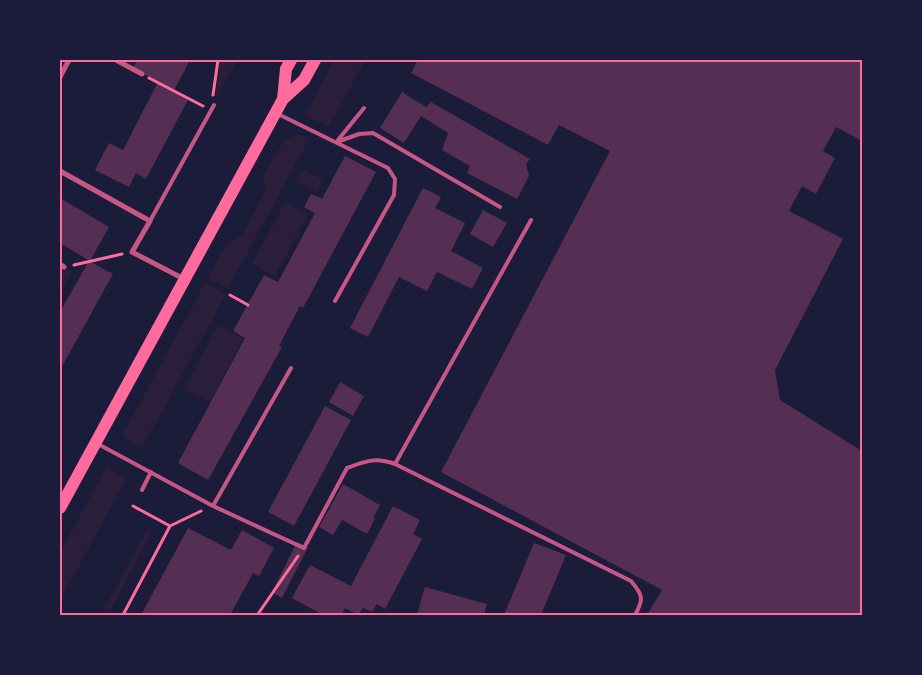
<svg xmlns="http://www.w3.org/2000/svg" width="922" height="675" font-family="'Noto Sans',sans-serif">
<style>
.green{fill:#2a1e3b}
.building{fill:#542f53}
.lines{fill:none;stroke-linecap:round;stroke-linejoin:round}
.path{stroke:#ff6b9d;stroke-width:3}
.service{stroke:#c65784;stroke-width:4}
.minor{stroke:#c65784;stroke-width:5}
.primary{stroke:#ff6b9d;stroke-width:12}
.neatline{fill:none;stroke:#ff6b9d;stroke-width:2}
</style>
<rect width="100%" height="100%" fill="#1b1b3a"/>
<path class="green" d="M220 60H237L215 101Z
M334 60H365L329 127 305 116Z
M294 135H300L309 139 228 289 208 278 226 245 243 234 267 188 263 176 283 142Z
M303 169 323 180 317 192 296 181Z
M285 202 308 215 275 276 252 264Z
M65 267 72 271 60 294V276Z
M205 283 226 294 145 443 139 447 123 437V434Z
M218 325 243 339 210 402 184 389Z
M108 468 125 478V481L60 601V553L105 469Z
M148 528 153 530 109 612 104 609Z"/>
<path class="building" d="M137 60H190L174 90 189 98 146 179 136 173 129 187 95 170 109 143 123 150 158 82 133 68Z
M418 60H862V141L836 127 823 151 835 158 816 194 802 186 789 211 843 239 775 370 780 400 862 451V615H647L662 590 441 472 610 151 559 125 548 145 411 73Z
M402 92 426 107 431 102 530 159 526 164 529 176 517 199 467 173 470 166 442 150 448 133 421 116 404 143 380 128Z
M345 156 376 172 303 308 300 306 279 346 282 347 208 480 178 463 245 338 233 331 264 275 278 282 315 213 304 207 311 194 322 199Z
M423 188 441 197 435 208 465 223 451 251 483 268 472 289 437 272 427 291 399 277 368 337 350 328Z
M60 198 109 227 90 261 60 243Z
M483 210 507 223 493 247 470 234Z
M89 261 113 274 60 370V312Z
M340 382 364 396 353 416 329 402Z
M325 406 351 420 294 526 268 512Z
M343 484 380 505 373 518 375 519 367 534 342 520 333 535 319 527Z
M393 506 420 520 413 534 422 539 385 609 377 604 372 612 363 608 358 615 345 608 341 615H323L292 598 310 565 351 586Z
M188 528 231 550 242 530 274 548 259 576 253 573 230 615H141Z
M297 542 308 547 282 598 272 592Z
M534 543 566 555 541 615H504Z
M425 587 487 604 484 615H417Z"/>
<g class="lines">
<path class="path" d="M149 78 203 106
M213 95 218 60
M74 265 122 254
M230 295 248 305
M170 526 201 511
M123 615 170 526 133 506
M261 615 258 614 298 556"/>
<path class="service" d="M278 114 388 168 395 179 394 195 335 301
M338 140 364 108
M337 142 359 134 373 133 500 207
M150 221 214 105
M98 444 213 506 304 548 347 468C366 461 375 457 395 464L631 581C643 595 644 599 635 615
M395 464 531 220
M142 490 151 472
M213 506 291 368"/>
<path class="minor" d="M116 60 142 74
M60 77 69 60
M60 171 150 221 132 252 184 279
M60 264 64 267"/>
<path class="primary" d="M283 99 286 69 291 60
M60 508 283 99 304 80 315 60"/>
</g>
<rect width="922" height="675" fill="none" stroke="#1b1b3a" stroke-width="122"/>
<rect x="61" y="61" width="800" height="553" class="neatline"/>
</svg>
